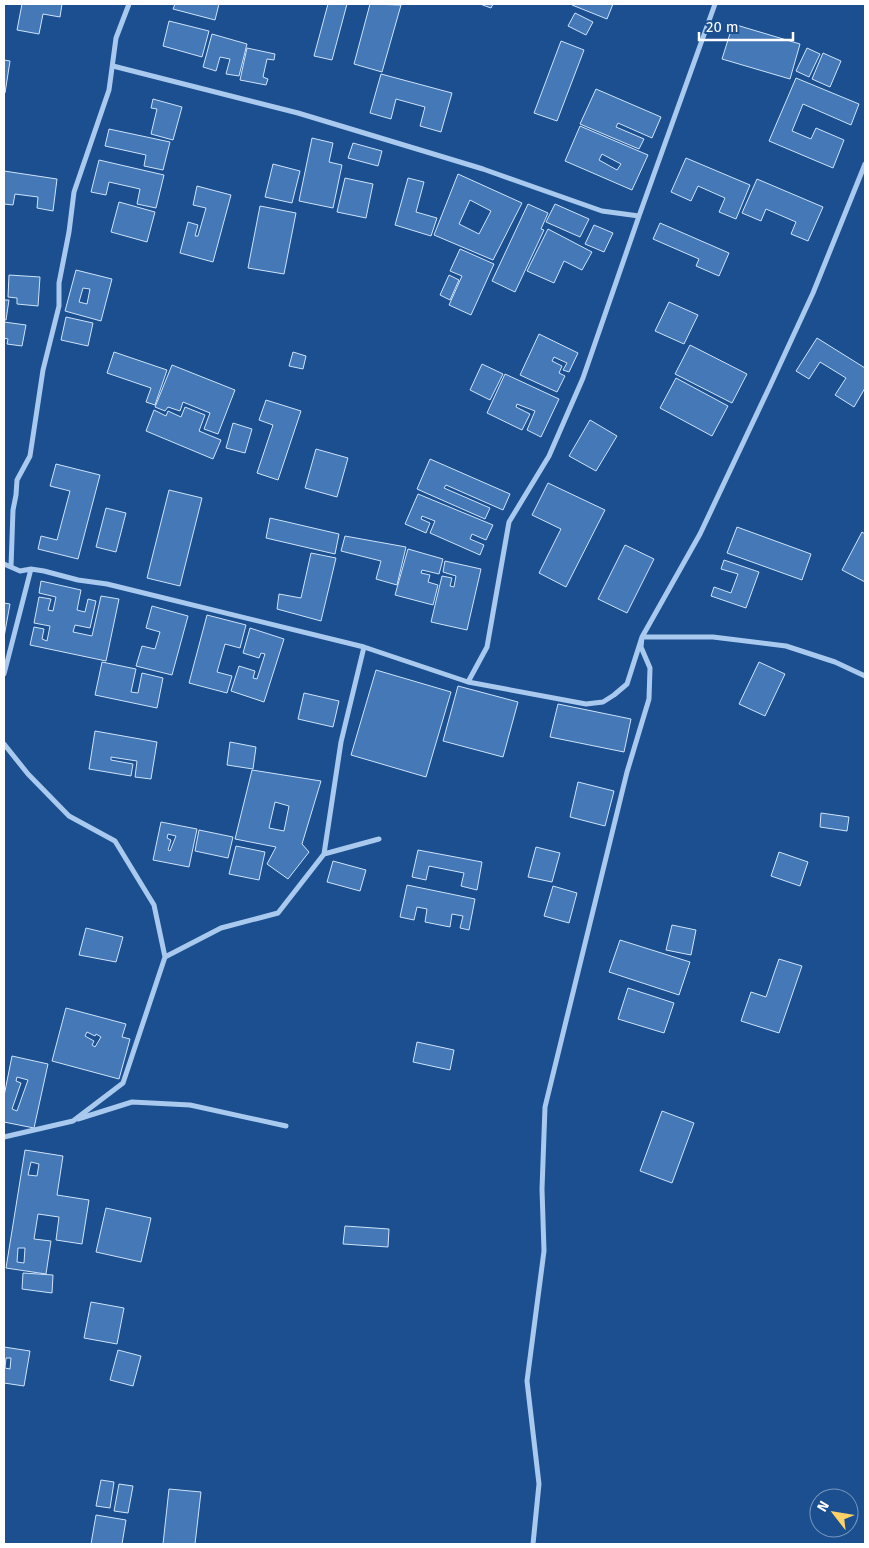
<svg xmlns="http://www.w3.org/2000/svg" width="869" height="1548" font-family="'Fira Sans',sans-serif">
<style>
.building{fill:#4478b7;stroke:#cfe3fa;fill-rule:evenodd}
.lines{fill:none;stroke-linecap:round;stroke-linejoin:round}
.minor{stroke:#a9c9ee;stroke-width:5}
</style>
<rect width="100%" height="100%" fill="#1b4f8f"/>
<path class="building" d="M22 4H62L60 17 43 14 39 34 17 30Z
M175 4H219L215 20 173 9Z
M328 4H347L332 60 314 56Z
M370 4 401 5 382 72 354 64Z
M480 4H493L491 8Z
M572 4H613L607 19 572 5Z
M575 13 593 22 586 35 568 26Z
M169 21 209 31 202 57 163 46Z
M733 24 800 44 790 79 722 59Z
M212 34 247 44 239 76 226 74 230 59 220 57 216 71 203 67Z
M561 41 584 50 557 121 534 113Z
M247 48 275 54 274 60 267 59 263 77 268 79 266 85 240 80Z
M807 48 820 54 809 77 796 71Z
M823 53 841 61 830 87 812 79Z
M4 60 10 61 5 93H4Z
M381 74 452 93 441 132 420 126 425 107 396 99 391 119 370 113Z
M796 78 859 104 851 125 803 104 792 131 811 139 816 128 844 140 833 168 769 141Z
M596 89 661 117 652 138 618 123 616 127 644 139 639 149 580 124Z
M153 99 182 107 173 140 151 134 157 109 151 108Z
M580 126 648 155 632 190 565 161ZM602 154 621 164 617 170 599 160Z
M109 129 170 142 163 170 144 166 146 155 105 146Z
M312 138 333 143 329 162 342 165 333 208 299 201Z
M353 143 382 151 378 166 348 158Z
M686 158 750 185 736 219 719 212 725 198 698 186 691 201 671 192Z
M99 160 164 175 156 208 137 204 140 189 109 182 106 195 91 192Z
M273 164 300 171 292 203 265 197Z
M4 171 57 179 53 211 37 208 38 197 15 194 13 205 4 204Z
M458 174 522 203 493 260 434 235ZM470 200 491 211 479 234 459 224Z
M345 178 373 184 366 218 337 212Z
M408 178 424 182 416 212 437 218 431 236 395 225Z
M757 179 823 207 808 241 791 234 796 222 766 209 761 221 742 213Z
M197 186 231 195 213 262 180 253 188 222 198 225 195 236H198L206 208 193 205Z
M119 202 155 212 147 242 111 232Z
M528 204 548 213 541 229 544 230 515 292 492 281Z
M555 204 589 219 580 237 546 222Z
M260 206 296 213 284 274 248 268Z
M660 223 729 253 719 276 696 266 699 259 653 239Z
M594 225 613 233 604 252 585 244Z
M548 229 592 252 582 270 564 261 554 283 527 271Z
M460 249 494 264 471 315 449 305 462 276 450 271Z
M76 270 112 279 101 321 65 311ZM83 288 90 289 87 304 79 302Z
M9 275 40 277 38 306 17 304V298L8 297Z
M449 275 459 280 450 300 440 295Z
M4 300H9L6 320H4Z
M669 302 698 315 684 344 655 331Z
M66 317 93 323 88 346 61 340Z
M4 322 26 325 22 346 7 344 8 339 4 338Z
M539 334 578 353 569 372 563 370 567 363 554 357 552 361 562 366 559 373 565 376 557 392 520 375Z
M817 338 865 368V388L854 407 835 395 846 378 820 362 809 379 796 371Z
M690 345 747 374 732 403 675 374Z
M114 352 167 370 155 405 146 402 151 388 107 373Z
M293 352 306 356 303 369 289 366Z
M482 364 503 374 490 400 470 390Z
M172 365 235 390 218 434 204 429 210 413 183 402 180 411 168 407 165 411 155 407Z
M505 374 559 399 541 437 527 430 535 411 517 404 516 407 530 414 522 430 487 413Z
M676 378 728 406 712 436 660 408Z
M266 400 301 411 278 480 257 473 273 425 259 420Z
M185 407 205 415 199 431 221 440 213 459 146 431 154 410 166 416 168 411 181 417Z
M590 420 617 436 596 471 569 456Z
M233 423 252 429 245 453 226 448Z
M316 449 348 458 337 497 305 488Z
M430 459 510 494 503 510 446 485 444 488 490 508 485 519 417 489Z
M56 464 100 475 78 559 38 549 41 536 57 540 70 491 50 486Z
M548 483 605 510 566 587 539 573 561 529 532 515Z
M169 490 202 498 180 586 147 578Z
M418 494 493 525 486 540 472 534 470 539 484 545 480 555 430 533 435 521 422 516 421 519 430 523 426 533 405 524Z
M106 508 126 513 116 552 96 547Z
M270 518 339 534 335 554 266 538Z
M737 527 811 554 802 580 727 553Z
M862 532 865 534V582L842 570Z
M345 536 406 547 397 585 376 579 381 561 341 551Z
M625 545 654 559 627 613 598 599Z
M408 549 443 559 439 574 422 570 421 573 430 575 428 582 438 585 433 605 395 595Z
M311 553 336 558 321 621 277 609 279 594 301 598Z
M724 560 759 572 746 608 711 596 714 587 731 593 738 574 721 569Z
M445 561 481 569 467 630 431 622 442 576 452 578 450 586 454 587 456 576 443 572Z
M41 581 81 590 77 610 85 612 88 599 96 601 90 628 75 625 73 632 92 636 101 596 119 599 106 661 30 645 34 627 44 629 42 639 47 641 50 626 34 623 39 597 51 599 48 610 53 611 56 597 39 593Z
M4 603 10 604 4 637Z
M152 606 188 616 172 675 136 666 142 646 155 649 160 632 146 628Z
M207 615 246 625 240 648 225 644 217 672 232 676 227 693 189 683Z
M250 628 284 639 264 702 231 691 239 666 255 671 253 678 257 679 265 654 261 653 259 658 243 653Z
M102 662 136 669 131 692 138 693 142 673 163 678 157 708 95 695Z
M759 662 785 674 765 716 739 704Z
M376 670 451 692 426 777 351 755Z
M458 686 518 702 503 757 443 741Z
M304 693 339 701 333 727 298 719Z
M558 704 631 719 624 752 550 737Z
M95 731 157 742 151 779 135 777 137 761 111 757V760L133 764 131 776 89 769Z
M230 742 256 747 253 769 227 765Z
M252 770 321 781 302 844 309 852 288 879 267 864 276 847 235 839ZM275 802 289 806 284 831 269 828Z
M578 782 614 791 605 826 570 817Z
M821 813 849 817 847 831 820 827Z
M161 822 197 829 189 867 153 860ZM168 834 176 836 170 851 168 850 171 840 167 838Z
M199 830 233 837 228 858 195 851Z
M236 846 265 852 259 880 229 874Z
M536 847 560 853 552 882 528 877Z
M418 850 482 862 477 890 461 886 464 873 429 866 426 880 412 877Z
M779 852 808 862 800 886 771 876Z
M333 861 366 870 360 891 327 882Z
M407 885 475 899 469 930 460 928 463 916 452 914 450 927 425 922 427 909 417 907 414 920 400 917Z
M553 886 577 893 569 923 544 916Z
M672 925 696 930 691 955 666 950Z
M86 928 123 937 116 962 79 955Z
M620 940 690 962 679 995 609 972Z
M779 959 802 966 779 1033 741 1021 751 992 766 997Z
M628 988 674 1003 664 1033 618 1019Z
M66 1008 126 1024 122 1037 130 1039 119 1079 52 1061ZM87 1032 95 1036 96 1034 101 1037 95 1047 92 1045 94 1041 85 1036Z
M417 1042 454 1050 450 1070 413 1062Z
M12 1056 48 1064 34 1128 4 1122V1096ZM17 1077 28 1080 17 1111 12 1109 21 1083 16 1081Z
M662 1111 694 1123 672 1183 640 1171Z
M25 1150 63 1156 57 1195 89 1200 82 1244 56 1240 59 1217 38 1214 34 1239 51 1241 46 1274 6 1268ZM31 1162 39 1164 37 1176 28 1175ZM18 1248H25L24 1263 17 1262Z
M106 1208 151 1218 141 1262 96 1252Z
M345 1226 389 1229 388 1247 343 1244Z
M23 1273 53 1275 52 1293 22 1289Z
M91 1302 124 1308 117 1344 84 1338Z
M4 1347 30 1351 24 1386 4 1383ZM6 1358H11L10 1369 5 1368Z
M118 1350 141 1356 133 1386 110 1380Z
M101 1480 114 1482 110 1508 96 1506Z
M119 1484 133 1486 128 1513 114 1511Z
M169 1489 201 1492 195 1544H163Z
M96 1515 126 1520 122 1544H91Z"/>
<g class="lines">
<path class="minor" d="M113 66 298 113 483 169 602 211 639 216 583 378 549 456 509 522 487 647 468 682
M639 216 715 4
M4 564 20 571 31 569 44 571 78 580 107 584 364 647 468 682 586 704 603 702 614 695 627 684 642 637 700 534 770 386 813 293 865 164
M11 567 13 510 16 495 17 480 30 456 43 370 59 306V283L69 232 74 192 109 90 116 38 129 4
M4 674 31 569
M4 744 28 774 69 816 115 841 154 905 165 957 123 1083 73 1121 4 1137
M324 854 341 742 364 647
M165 957 221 928 278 913 324 854 379 839
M78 1119 132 1102 190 1105 286 1126
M533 1544 539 1484 527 1381 544 1251 542 1189 545 1107 627 772 649 699 650 668 641 647 642 637H713L786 646 835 662 865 676"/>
</g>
<rect width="869" height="1548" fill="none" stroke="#ffffff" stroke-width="10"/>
<g transform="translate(834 1513) rotate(301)"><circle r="24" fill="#1b4f8f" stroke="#7695bc"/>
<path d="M0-4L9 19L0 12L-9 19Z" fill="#ffd166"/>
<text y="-8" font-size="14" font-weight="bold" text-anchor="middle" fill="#ffffff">N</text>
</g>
<path d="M699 32v8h94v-8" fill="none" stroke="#ffffff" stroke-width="2.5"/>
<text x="706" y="32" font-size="15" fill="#ffffff" stroke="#1b4f8f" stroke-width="4" paint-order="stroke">20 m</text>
</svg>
